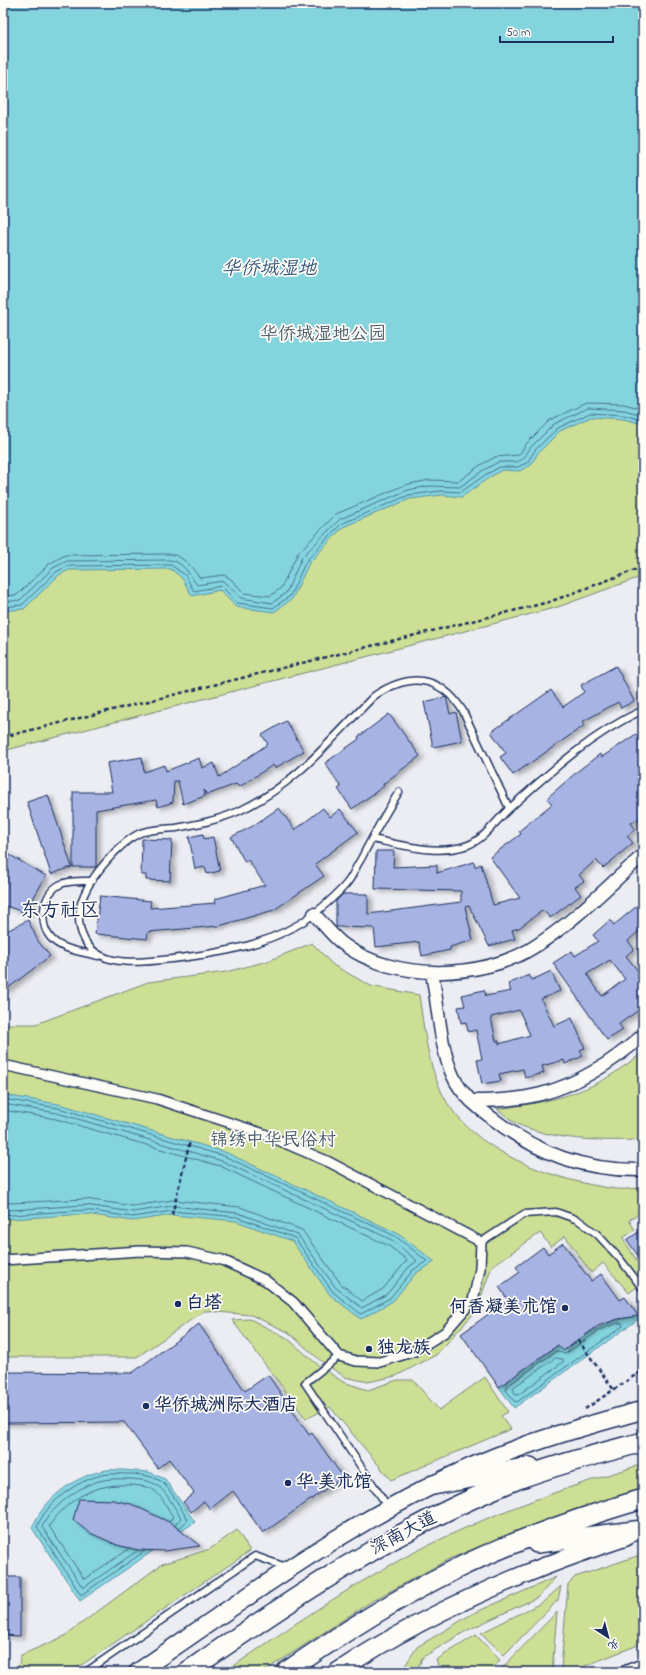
<svg xmlns="http://www.w3.org/2000/svg" width="646" height="1675" font-family="'Indie Flower','LXGW WenKai TC',sans-serif">
<style>
.green{fill:#cddf94;stroke:#748779}
.water{fill:#84d4de;stroke:#5a92ab}
.lines{fill:none;stroke-linecap:round;stroke-linejoin:round}
.shore{stroke:#457191;stroke-width:1}
.building{fill:#a7b3e3;stroke:#1b2f5e;fill-rule:evenodd;filter:url(#shadow)}
.service-casing{stroke:#1b2f5e;stroke-width:9}
.pedestrian-casing{stroke:#1b2f5e;stroke-width:12}
.minor-casing{stroke:#1b2f5e;stroke-width:15}
.secondary-casing{stroke:#1b2f5e;stroke-width:20}
.primary-casing{stroke:#1b2f5e;stroke-width:22}
.path{stroke:#1b2f5e;stroke-width:2.5;stroke-dasharray:4 3;stroke-linecap:butt}
.service{stroke:#fdfcf7;stroke-width:6}
.pedestrian{stroke:#fdfcf7;stroke-width:9}
.minor{stroke:#fdfcf7;stroke-width:12}
.secondary{stroke:#fdfcf7;stroke-width:17}
.primary{stroke:#fdfcf7;stroke-width:19}
.poi-dot{fill:#1b2f5e;stroke:#fdfcf7;stroke-width:1.5}
.labels{text-anchor:middle;dominant-baseline:central;stroke-width:3.5;stroke-linejoin:round;paint-order:stroke}
.park-label{font-size:18px;fill:#485b6c;stroke:#fdfcf7}
.poi-label{font-size:18px;font-weight:bold;fill:#1b2f5e;stroke:#fdfcf7;text-anchor:start}
.street-label{font-size:18px;fill:#1b2f5e;stroke:#fdfcf7}
.water-label{font-size:19px;font-style:italic;fill:#35587e;stroke:#fdfcf7}
.quarter-label{font-size:20px;fill:#1b2f5e;stroke:#fdfcf7}
</style>
<defs>
<filter id="shadow"><feDropShadow dx="4.5" dy="2.5" stdDeviation="2" flood-color="#0004"/></filter>
</defs>
<rect width="100%" height="100%" fill="#ecedf3"/>
<filter id="ink" filterUnits="userSpaceOnUse"><feTurbulence type="fractalNoise" baseFrequency=".025" numOctaves="2"/><feDisplacementMap in="SourceGraphic" scale="8" xChannelSelector="R" yChannelSelector="G"/><feConvolveMatrix kernelMatrix="1 2 1 2 8 2 1 2 1" color-interpolation-filters="sRGB"/></filter>
<g filter="url(#ink)">
<path class="green" d="M3 3H643V576L558 607 3 751Z
M312 943 333 965 371 986 419 995C424 1028 427 1062 442 1093 470 1152 555 1181 616 1189 624 1190 634 1188 643 1188V1211L629 1220 635 1230 623 1238 643 1271V1282L629 1293 603 1263 591 1273 565 1236 551 1247 540 1233 492 1266 476 1311 436 1355 396 1376 368 1382 345 1377 321 1361 288 1332 251 1315 207 1311H204L137 1357H3V1024H36L148 982 226 972 268 961Z
M643 1053V1140C601 1141 559 1141 519 1125 511 1121 504 1114 497 1109 535 1104 571 1098 605 1079 618 1071 631 1061 643 1053Z
M250 1319 287 1338 318 1365 343 1382 368 1390 397 1380H413L439 1410 485 1377 508 1412 501 1416 511 1429 391 1480 330 1407 306 1419 232 1320Z
M643 1464V1489L582 1507 515 1532 449 1559 372 1601 263 1672H225C294 1624 365 1575 441 1539 506 1508 574 1485 643 1464Z
M237 1530 250 1551 71 1672H17L21 1655 63 1637 162 1564 210 1549Z
M643 1554V1643L570 1672 561 1668 568 1584 575 1577Z
M556 1577 538 1597 466 1631 423 1657 416 1672H401L417 1647 472 1614Z
M561 1586 558 1600 504 1655 481 1633 543 1602Z
M557 1612 552 1672H498Z
M476 1635 500 1660 489 1672H440L436 1660Z"/>
<path class="water" d="M3 3H643V424L623 419 591 417 560 431 538 453 530 466 519 471 502 470 487 479 462 497 442 495 410 499 343 527 309 563 292 599 274 612 236 607 220 590 192 596 182 578 171 569 69 570 59 575 24 609 3 611Z
M3 1095 59 1104 225 1152 397 1233 435 1262 416 1273 393 1301 361 1319 330 1295 292 1241 236 1221 172 1215 133 1221 85 1214 11 1219 3 1217Z
M638 1316 640 1318 514 1408 499 1387 558 1345 563 1350C589 1333 606 1320 638 1316Z
M123 1470 149 1472 165 1479 195 1522 80 1601 32 1528C43 1500 72 1478 101 1471 108 1469 116 1470 123 1470Z"/>
<g class="lines">
<path class="shore" d="M3 596 17 595 49 564 65 555 170 554C184 556 192 568 200 578L224 575 231 579 244 593 270 596 281 588 298 553 336 514 405 485 429 480 459 481 479 466 495 457 519 455 527 443 550 420 586 403 624 404 643 409
M3 602 20 600 53 568 67 561 170 560C184 562 189 575 197 585L223 581 241 598 272 603 286 593 302 557 340 519 408 490 429 486 460 487 482 471 498 462H516L523 459 531 447 554 424 588 408 624 410 643 415
M3 607 22 605 56 572 68 566 171 565 185 575 194 591 221 586 238 603 273 608 290 596 306 561 341 524 409 495 441 491 461 492 485 475 500 467H517L527 463 535 450 558 428 590 413 623 415 643 420
M3 1099 58 1108 224 1156 395 1236 427 1261 413 1270 390 1298 361 1314 333 1292 295 1238 237 1217 172 1211 133 1217 85 1210 11 1215 3 1213
M3 1104 57 1113 222 1161 392 1240 417 1261 409 1267 387 1294 362 1308 336 1288 298 1235 238 1213 172 1206 133 1212 85 1205 12 1210 3 1208
M3 1110 56 1119 220 1166 389 1246 407 1260 383 1289 362 1301 341 1284 302 1230 240 1207 173 1200 133 1206 85 1199 12 1203 3 1202
M618 1323H622L623 1326 517 1402 514 1401 506 1390V1387L556 1351 565 1354 600 1330Z
M556 1358 563 1359V1362L518 1395 515 1394 513 1388Z
M129 1549 84 1579 49 1526C70 1497 95 1483 131 1485 139 1486 149 1486 155 1491 162 1497 168 1509 173 1517L170 1521
M137 1551 83 1588 42 1527C51 1506 83 1483 104 1480 113 1478 123 1479 132 1479 141 1480 150 1480 158 1486 166 1491 176 1510 181 1518L175 1525
M145 1551 81 1595 37 1527C47 1502 76 1481 102 1475 111 1473 123 1474 133 1474 143 1475 153 1476 162 1482 169 1487 183 1512 188 1520L179 1528"/>
</g>
<path class="building" d="M616 666 634 701 621 708 618 702 582 722 585 725 513 775 500 757 506 753 491 732 551 690 563 707 584 692 581 685Z
M446 697 450 714 456 712 462 741 433 747 424 702Z
M389 714 420 756 383 784 384 786 352 809 338 789 341 787 325 763 359 739 358 737Z
M286 721 304 751 275 768 273 765 239 787 236 784 207 795 204 790 205 796 183 804 178 781H174L173 802 158 807 156 800 96 810V867H73V792H112L107 763 142 757 144 772 164 765 166 771 199 758 202 768 214 763 219 777 268 744 262 735Z
M636 734 643 744V817L631 823 635 829 627 836 633 843 603 868 596 860 579 875 584 881 575 887 581 895 550 918 543 910 519 928 512 930 515 939 489 946 469 906 465 907 473 940 450 947V950L422 956 419 942 376 947 374 928 336 927V901L343 894H368V914L461 902V891L375 889 376 851H394L393 867 437 865V873L474 862 475 867 481 864 493 905 520 898 490 857 521 834 519 831 552 804 547 798 579 770 600 754 602 757Z
M48 795 72 867 51 874 27 802Z
M279 808 295 830 323 808 330 817 340 809 358 832 315 864 324 876 274 910 219 926 148 932 147 939 95 934 100 896 151 901 150 908 216 903 215 899 265 885 248 860 245 862 231 837 251 827Z
M203 834 204 839 213 837 220 871 207 874 205 867 195 869 189 837Z
M142 839 172 840 170 881 146 880V875H141Z
M3 851 46 876 34 897 29 914 3 905Z
M643 901V927L628 941 634 949 626 956 643 977V1007L619 1024 623 1030 607 1040 553 963 572 951 575 956 598 941 593 935 610 920 614 925ZM610 960 625 979 602 996 587 974Z
M28 920 38 941 50 956 3 992V933Z
M551 971 560 991 541 999 554 1026 572 1018 585 1048 580 1050 583 1056 565 1064 564 1060 542 1066 544 1073 525 1078 523 1069 499 1074 501 1081 482 1084 477 1060 482 1059 476 1030 468 1032 466 1022 461 1023 458 1007 465 1006 462 995 484 990 486 996 511 991 508 984 529 975 532 980ZM519 1010 530 1035 499 1044V1041H496L491 1017Z
M643 1229V1263L627 1240Z
M563 1243 591 1281 601 1274 620 1300 625 1297 638 1316 618 1319 598 1326 563 1351 558 1345 499 1387 461 1334 508 1300 499 1287 520 1272 516 1267 543 1247 548 1254Z
M199 1324 245 1391 268 1375 309 1435 312 1433 343 1477 263 1533 233 1491 210 1509 204 1501 191 1512 183 1502 194 1493 169 1459 158 1468 124 1422 3 1423V1372L132 1373Z
M79 1499 113 1500 131 1504 171 1523 200 1546 164 1551 138 1550 117 1545 88 1532 73 1520Z
M3 1577H20V1636L3 1635Z"/>
<g class="lines">
<defs>
<path id="service" d="M399 792C385 813 373 836 361 859 356 866 353 876 347 883 338 894 325 905 314 914 273 945 222 953 172 959 140 962 89 971 80 927 74 899 96 872 114 853 121 846 131 837 140 833 152 829 164 829 176 828 198 824 219 820 239 811 296 785 331 739 374 696 409 673 439 674 463 711L509 808
M372 839C402 845 438 856 468 845 486 838 497 819 511 807 552 770 593 733 643 710
M92 881C82 881 70 880 61 884 43 892 38 922 50 937 60 950 83 952 98 956
M481 1242 524 1214 556 1212 578 1220 597 1234 620 1259 643 1289
M339 1356 305 1383 388 1507
M86 1672 255 1556 286 1567
M617 1672 643 1662"/>
<path id="pedestrian" d="M3 1065 157 1099 264 1134 329 1162 481 1242 480 1269 473 1300 445 1332 415 1351 380 1362 356 1361 339 1356 293 1302 265 1280 222 1260 187 1252 140 1251 3 1260"/>
<path id="minor" d="M314 914C323 923 332 936 343 944 393 982 482 980 534 947 574 922 608 886 643 855
M432 973C438 1004 440 1048 453 1076 461 1094 477 1107 492 1118 538 1154 584 1171 643 1170
M471 1101C494 1101 518 1100 541 1094 579 1084 614 1061 643 1035"/>
<path id="secondary" d="M138 1672C245 1598 352 1520 471 1467 527 1442 585 1426 643 1410
M337 1672C424 1614 526 1570 626 1537"/>
<path id="primary" d="M433 1485 530 1467
M537 1543 643 1530
M187 1672C293 1598 400 1525 521 1478 561 1463 602 1453 643 1442
M286 1672C339 1635 394 1600 452 1571 512 1541 578 1518 643 1499"/>
</defs>
<use href="#service" class="service-casing"/>
<use href="#pedestrian" class="pedestrian-casing"/>
<use href="#minor" class="minor-casing"/>
<use href="#secondary" class="secondary-casing"/>
<use href="#primary" class="primary-casing"/>
<path class="path" d="M3 737 549 602 643 567
M172 1215 190 1141
M578 1340 614 1390
M585 1409 643 1370"/>
<use href="#service" class="service"/>
<use href="#pedestrian" class="pedestrian"/>
<use href="#minor" class="minor"/>
<use href="#secondary" class="secondary"/>
<use href="#primary" class="primary"/>
</g>
</g>
<g class="poi-dot">
<circle cx="178" cy="1304" r="4"/>
<circle cx="565" cy="1308" r="4"/>
<circle cx="369" cy="1349" r="4"/>
<circle cx="146" cy="1406" r="4"/>
<circle cx="288" cy="1483" r="4"/>
</g>
<g class="labels">
<g class="park-label">
<text x="323" y="335">华侨城湿地公园</text>
<text x="273" y="1141">锦绣中华民俗村</text>
</g>
<g class="poi-label">
<text x="186" y="1304">白塔</text>
<text x="557" y="1308" text-anchor="end">何香凝美术馆</text>
<text x="377" y="1349">独龙族</text>
<text x="154" y="1406">华侨城洲际大酒店</text>
<text x="296" y="1483">华·美术馆</text>
</g>
<g class="street-label">
<text transform="translate(404 1534) rotate(-28)">深南大道</text>
</g>
<g class="water-label">
<text x="269" y="269">华侨城湿地</text>
</g>
<g class="quarter-label">
<text x="60" y="911">东方社区</text>
</g>
</g>
<rect width="646" height="1675" fill="none" stroke="#fdfcf7" stroke-width="16"/>
<rect x="8" y="8" width="630" height="1659" fill="none" stroke="#1b2f5e" stroke-width="1.5" filter="url(#ink)"/>
<g transform="translate(608 1637) rotate(144)" stroke="#fdfcf7" stroke-width="3" paint-order="stroke">
<path d="M0-3L7 15L0 10L-7 15Z" fill="#1b2f5e"/>
<text y="-6" font-size="11" font-weight="bold" text-anchor="middle" fill="#1b2f5e">北</text>
</g>
<path d="M500 36v6h113v-6" fill="none" stroke="#1b2f5e" stroke-width="2"/>
<text x="506" y="36" font-size="12" fill="#1b2f5e" stroke="#fdfcf7" stroke-width="3" paint-order="stroke">50 m</text>
</svg>
